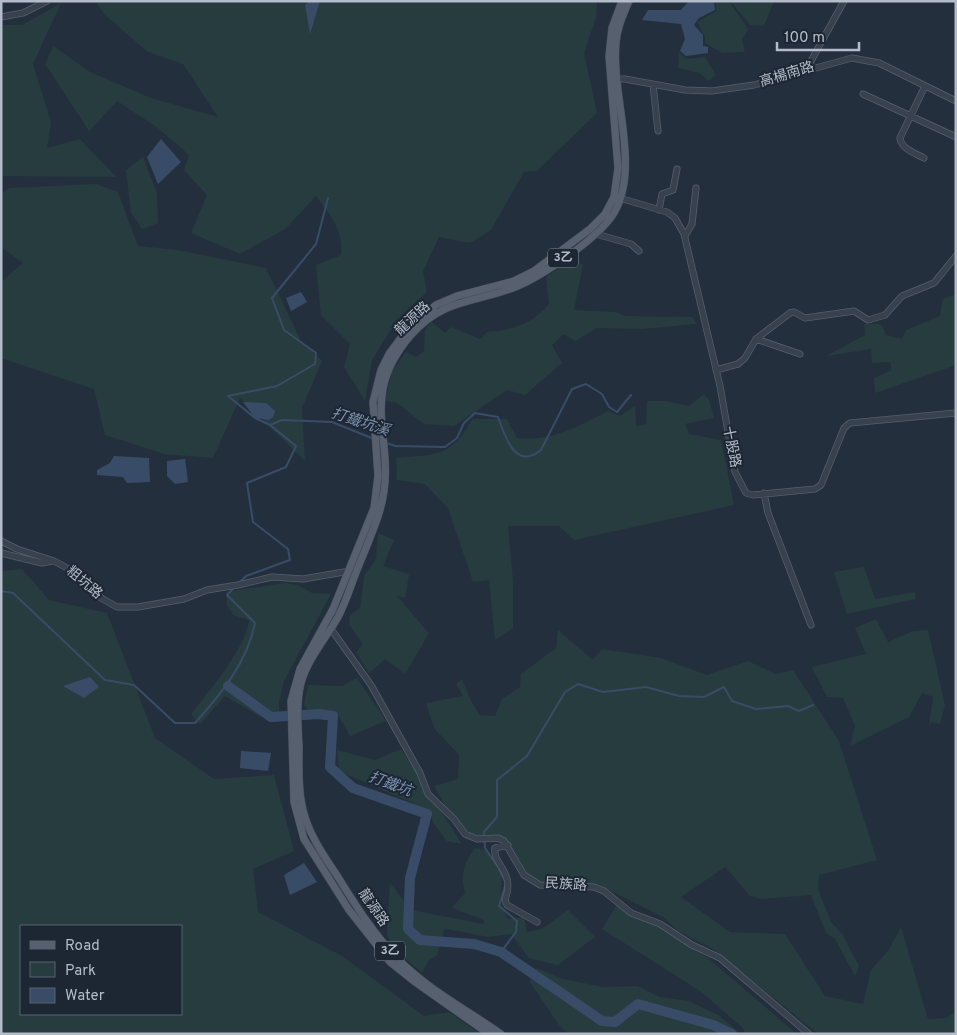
<svg xmlns="http://www.w3.org/2000/svg" width="957" height="1035" font-family="Overpass,'Noto Sans TC',sans-serif">
<style>
.green{fill:#263c3f;fill-rule:evenodd}
.water{fill:#394c67}
.lines{fill:none;stroke-linecap:round;stroke-linejoin:round}
.stream{stroke:#394c67;stroke-width:2}
.river{stroke:#394c67;stroke-width:10}
.minor-casing{stroke:#565f6c;stroke-width:7}
.major-casing{stroke:#414a57;stroke-width:8}
.minor{stroke:#38414e;stroke-width:5.5}
.major{stroke:#56606e;stroke-width:7}
.labels{text-anchor:middle;dominant-baseline:central;stroke-width:4;stroke-linejoin:round;paint-order:stroke}
.shield{fill:#1d2633;stroke:#878f9c;stroke-width:1}
.shield-label{font-size:12px;font-weight:bold;fill:#b4bcc9}
.street-label{font-size:14px;fill:#b4bcc9;stroke:#1d2633}
.water-label{font-size:15px;font-style:italic;fill:#7c92b1;stroke:#1d2633}
</style>
<rect width="100%" height="100%" fill="#242f3e"/>
<path class="green" d="M95 1H597L596 17 584 53 597 113 537 171 524 172 491 230 470 243 439 237 423 271 427 292 398 318 372 360 365 401 344 367 350 344 321 315 316 265 341 255C344 231 330 215 316 196L285 229 240 254 191 233 207 195 184 170 189 155 158 128 117 101 89 131 45 64 53 46 90 72 151 98 218 117 183 64 148 52 105 15Z
M716 1H729L748 29 742 40 745 52 722 53 705 43V37L697 22 716 11Z
M730 1H774L764 26 750 25Z
M61 3 33 64 51 122 47 148 80 139 116 177 1 176V25H22Z
M679 52 686 59 705 57 716 75 708 81 700 73 678 68Z
M143 157 157 193 158 223 142 229 131 213 126 170Z
M96 184 118 192 138 246 178 250 266 268 301 341 322 361 302 408 305 461 240 398 213 458 164 454 105 435 94 389 1 358V282L23 263 1 247V194L9 188Z
M568 261 583 264 574 310 615 312 625 316 692 317 697 324 641 329 597 328 575 341 563 334 552 345 562 363 525 395 507 390 454 426 424 424 397 403 385 401 392 371 406 352 416 357 424 351 425 330 431 322 445 333 451 327 480 339 487 332C513 330 532 324 549 304L546 277Z
M956 294V365L875 393 874 378 892 370 890 362 872 363 871 349 826 356 865 335 864 324H881L886 335 902 339 906 330 940 316 943 299Z
M704 394 709 400 714 418 685 424 689 434 721 440 734 505 574 540 559 526H508L513 581V628L495 640 489 580 473 582 448 508 425 484 397 480 396 458C436 454 451 458 472 419H507L517 438C551 442 579 426 608 411L620 416 635 406 636 426 646 424 647 401H666L689 406Z
M378 533 394 540 383 566 409 574 405 598 397 596 429 633 405 674 385 659 369 673 356 652 363 644 349 625 350 615 360 608 364 576 376 559Z
M864 567 875 599 915 592V599L847 614 834 572Z
M22 569 49 600 107 613 155 738 214 779 274 775 294 851 253 869 258 912 342 956 424 1016 449 1012 481 1034H1V571ZM21 926H181V1014H21Z
M284 583 298 585 312 593 331 594 284 681 279 702V721L261 717 225 696 200 724 191 714C209 691 246 648 249 620L233 615 227 605 226 592Z
M876 619 888 642 913 631 928 630 945 705 940 724 932 722 929 726 933 697 922 693 909 717 850 746 855 726 843 698 827 697 812 667 866 654 855 628Z
M558 630 593 660 602 649 661 658 707 675 748 661 776 674 793 670 839 741 877 860 819 875 818 889 831 922 843 935 859 966 855 976 835 939 826 933 811 895 761 899 750 896 725 867 681 897 730 932 785 934 825 996 863 1004 871 970 888 951 901 927 928 1019 946 1018 956 1011V1034H818L712 948 678 931 663 917 597 884 565 885 543 882 525 874 504 840C496 840 487 841 480 840 458 835 445 804 434 786L458 779 459 755 434 728 426 703 463 696 456 684 462 679 471 701 480 715 495 716 502 699 520 687 521 674 556 648Z
M357 678 386 721 350 736 337 713 308 710 304 705 308 685 342 686Z
M401 749 462 844 447 841 433 823 429 810 339 771 337 750 375 760Z
M475 848 486 850 502 875 500 901 507 918 512 919 524 917 527 932 542 929 568 910 595 937 558 965 529 958 511 934 488 937 447 929 444 930 437 955 428 961 422 973 393 948 387 934 390 883 411 910 484 924V920L452 908 465 893C460 875 464 863 475 848Z
M618 903 708 958 797 1034H745L743 1028 700 991 602 929Z
M536 968 563 979 603 987 637 986 660 997 689 1001 718 1015 742 1034H568L559 1025 530 982Z"/>
<path class="water" d="M310 1H320L310 34 305 5Z
M689 1H714L715 10 699 18 694 25 703 35V46L708 47V53L686 56 680 51 685 39 681 24 642 20 648 10H681Z
M161 139 181 162 158 184 147 157Z
M301 292 307 302 291 311 286 298Z
M243 402 266 403 275 411 273 417 269 420 255 418Z
M114 456 149 458 150 482 127 483 123 477 97 475V470L110 463Z
M185 459 188 482 175 484 167 476V461Z
M90 677 99 687 84 698 63 686Z
M241 751 271 753 268 771 240 768Z
M304 863 317 882 290 895 284 875Z"/>
<g class="lines">
<path class="stream" d="M270 425 255 418 228 396 277 386 315 364 316 353 284 330 272 298 316 244 328 198
M386 443 396 446 445 447 457 438 464 423 475 413 498 417C505 436 515 471 541 450L572 389 586 384 602 394 609 407 617 412 631 395
M239 583 246 576 290 560 288 549 253 522 247 483 286 467 296 446 270 425 282 420 332 422 374 439
M1 591 13 593 105 680 134 685 175 723H195C221 694 247 663 255 623L227 595 234 588
M505 881 498 867 485 848 484 832 497 817V780L527 756 565 692 578 684 603 692 646 687 679 696 704 697 724 687 732 701 756 709 788 706 799 711 813 705
M501 952 516 932 517 921 499 906 505 886"/>
<path class="river" d="M228 686 271 717 319 714 333 716 330 767 353 788 427 814 410 878 408 929 420 940 474 944 501 952 602 1021 615 1022 638 1004 713 1025 732 1034"/>
<defs>
<path id="minor" d="M1 17 23 13 47 1
M806 70 844 1
M614 79H625L685 90 712 91 754 85 852 58 879 63 956 101
M653 84 658 131
M863 94 956 137
M924 158C915 153 901 149 900 138L925 86
M616 197 667 212 675 218 684 234 720 386 735 472 746 493 753 495 815 489 821 485 844 428 850 423 956 413
M659 210 662 194 673 190 677 169
M596 234 631 244 639 251
M685 236 692 224 696 188
M756 339 800 354
M716 370 738 364 745 358 756 339 790 313 794 312 805 318 854 311 868 320 885 315 902 296 934 283 956 256
M764 493 768 513 811 625
M1 541 17 549 54 561 69 569 93 588 101 598 117 607H138L184 599 207 590 238 585 272 577 303 579 350 571
M1 553 42 563 52 561
M326 622 371 685 420 773 428 794 454 819 465 834 477 839 498 838 504 841 524 875 540 885 594 887 604 891 631 913 660 924 692 945 720 958 809 1034
M508 845 495 848C492 864 516 872 505 900L507 905 537 922"/>
<path id="major" d="M489 1034 415 982 390 962 349 910 304 839 294 802 291 701 300 669 333 609 374 508 378 476 373 402 381 370 389 354 406 331 436 305 457 296 514 281 534 271 590 229 605 214 614 197 618 168 609 56 612 28 622 1
M501 1034C467 1010 427 989 398 959 374 935 356 906 338 877 324 856 309 835 303 810 298 789 299 768 299 747 298 726 296 703 301 683 307 660 326 638 338 617 346 602 351 585 357 570 365 550 374 530 380 510 400 441 354 401 411 335 441 301 468 303 507 290 536 281 598 239 614 213 641 167 611 95 616 43 617 28 623 15 629 1"/>
</defs>
<use href="#minor" class="minor-casing"/>
<use href="#major" class="major-casing"/>
<use href="#minor" class="minor"/>
<use href="#major" class="major"/>
</g>
<g class="labels">
<g class="shield">
<rect x="548" y="248.5" width="30" height="19" rx="4"/>
<rect x="375" y="941.5" width="30" height="19" rx="4"/>
</g>
<g class="shield-label">
<text x="563" y="258">3乙</text>
<text x="390" y="951">3乙</text>
</g>
<g class="street-label">
<text transform="translate(787 75) rotate(-17)">高楊南路</text>
<text transform="translate(413 319) rotate(-43)">龍源路</text>
<text transform="translate(731 447) rotate(79)">十股路</text>
<text transform="translate(84 583) rotate(40)">粗坑路</text>
<text transform="translate(566 885) rotate(4)">民族路</text>
<text transform="translate(373 908) rotate(56)">龍源路</text>
</g>
<g class="water-label">
<text transform="translate(360 423) rotate(18)">打鐵坑溪</text>
<text transform="translate(390 785) rotate(20)">打鐵坑</text>
</g>
</g>
<rect width="957" height="1035" fill="none" stroke="#b4bcc9" stroke-width="5"/>
<rect x="20" y="925" width="162" height="90" fill="#1d2633" stroke="#59626f"/>
<rect x="30" y="941" width="25" height="8" fill="#56606e" stroke="#59626f"/>
<text x="65" y="950" font-size="15" fill="#b4bcc9">Road</text>
<rect x="30" y="962" width="25" height="15" fill="#263c3f" stroke="#59626f"/>
<text x="65" y="975" font-size="15" fill="#b4bcc9">Park</text>
<rect x="30" y="988" width="25" height="15" fill="#394c67" stroke="#59626f"/>
<text x="65" y="1000" font-size="15" fill="#b4bcc9">Water</text>
<path d="M777 42v8h82v-8" fill="none" stroke="#b4bcc9" stroke-width="2.5"/>
<text x="784" y="42" font-size="15" fill="#b4bcc9" stroke="#1d2633" stroke-width="4" paint-order="stroke">100 m</text>
</svg>
